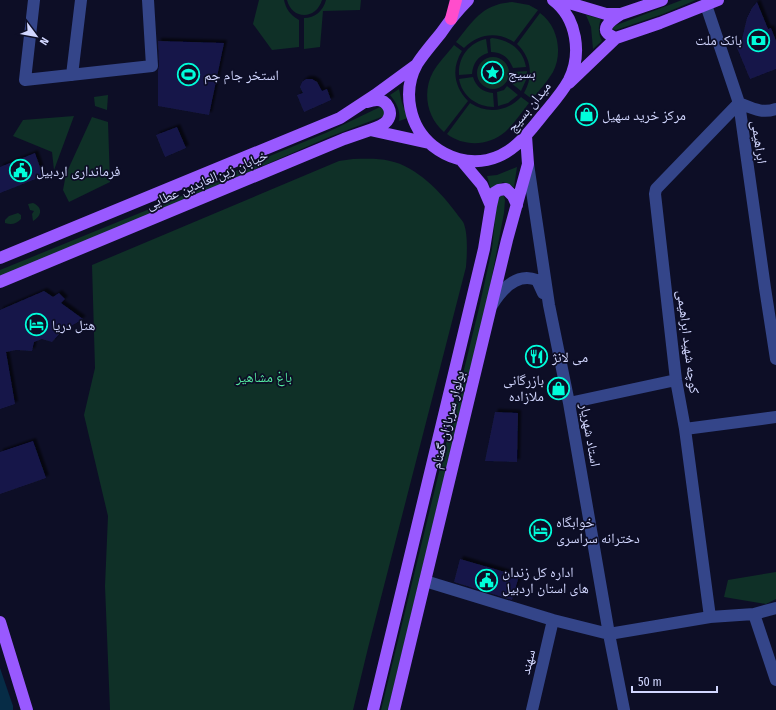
<svg xmlns="http://www.w3.org/2000/svg" width="776" height="710" font-family="'Fira Sans Condensed','Noto Naskh Arabic',sans-serif">
<style>
.green{fill:#0f3027}
.water{fill:#062c46}
.building{fill:#171948;filter:url(#shadow)}
.lines{fill:none;stroke-linecap:round;stroke-linejoin:round}
.minor{stroke:#344589;stroke-width:12}
.major{stroke:#9959ff;stroke-width:12}
.highway{stroke:#ff4dcc;stroke-width:12}
.labels{text-anchor:middle;dominant-baseline:central;stroke-width:3.5;stroke-linejoin:round;paint-order:stroke}
.poi-label{font-size:14px;fill:#d2d7ff;stroke:#0d0e26;text-anchor:start}
.street-label{font-size:14px;fill:#d2d7ff;stroke:#0d0e26}
.park-label{font-size:14px;fill:#54e9a0;stroke:#0d0e26}
</style>
<defs>
<filter id="shadow"><feDropShadow dx="3" dy="-3" stdDeviation="1" flood-color="#0009"/></filter>
</defs>
<rect width="100%" height="100%" fill="#0d0e26"/>
<path class="green" d="M259 0H284C286 9 290 15 299 20V47L272 50 253 24Z
M287 0H322C316 20 292 20 287 0Z
M326 0H361L360 10 323 11 320 47 304 49V18C315 18 323 11 326 0Z
M682 0H696L663 14 616 30 612 29 614 26Z
M512 2 529 5 538 10 514 42C497 31 478 34 464 48L456 42C473 21 482 4 512 2Z
M540 13C558 26 563 53 553 72 547 82 539 91 532 99L524 93C534 76 531 57 517 44Z
M586 15 601 19C598 27 598 33 602 41L593 49 591 27Z
M492 38C509 40 523 49 526 67L513 68C509 58 502 52 491 52L490 39Z
M486 39 488 53C478 56 473 63 472 74L459 75C458 57 469 43 486 39Z
M454 45 462 51C451 68 454 87 468 101L444 132C427 118 422 92 433 72 438 63 447 54 454 45Z
M477 73a16 16 0 1 1 32 0a16 16 0 1 1-32 0Z
M527 71 526 80 521 91 510 82 513 72Z
M473 77C476 87 483 92 493 93L494 107C477 107 462 96 459 79Z
M507 86 518 95 508 103 498 106 497 92 504 90Z
M399 89 402 103 408 118 399 121C401 111 396 102 390 95Z
M108 95 107 110 95 106 94 97Z
M521 97 529 103C521 113 514 124 505 132 489 146 464 147 447 134L470 103C487 114 507 112 521 97Z
M380 107 384 109V116L329 137 185 200 0 277V270L184 195 260 160 328 132Z
M74 116 54 170 52 152 13 136 23 120Z
M92 117 108 122 110 182 69 202 63 190 66 174Z
M353 159C365 159 378 158 390 161 416 166 442 193 457 214 459 217 463 221 464 224 468 235 467 255 466 267L368 648 353 710H110L105 586 108 516 84 415 95 368 92 265 339 161Z
M517 167 514 187 503 182 491 190 487 176 497 175Z
M499 196H504L505 200 504 213 489 292 388 710H381L479 308 492 249 496 209Z
M33 203C43 207 42 216 33 221L32 214 34 211 30 210 28 204Z
M18 213 21 215V219C16 224 12 225 5 223V220L9 216Z
M776 572V599L766 604 724 597 728 580Z"/>
<path class="water" d="M0 668 13 706V710H0Z"/>
<path class="building" d="M757 2 768 29 771 28 776 41V69L750 79 735 43 742 39 747 18 752 8Z
M158 41 224 43 209 115 158 106V70L159 66Z
M306 79H312L317 82 322 91 327 89 331 100 304 112 297 95 303 93 300 87 302 82Z
M177 127 186 148 165 157 156 135Z
M35 153 43 176 0 193V167Z
M44 291 53 297 59 293 65 299 61 303 83 319 61 332 52 342 42 339 34 342 32 351 16 350 6 352 15 404 0 409V310Z
M495 412 518 413 517 462 485 461Z
M33 441 46 478 0 494V452Z
M460 559 519 576 512 600 454 582Z"/>
<g class="lines">
<path class="minor" d="M34 0 25 80 152 66 148 0
M706 5 739 103 765 288 776 359
M72 75 81 0
M528 164 549 305 569 403 609 634 624 710
M492 305C502 289 517 272 537 280L543 293
M569 403 676 380
M685 429 776 417
M425 581 553 620 609 634 710 617 754 614 776 608
M754 614 776 680
M710 617 685 429 676 380 655 194 656 189 739 103C752 108 762 114 776 109
M532 710 553 620"/>
<path class="major" d="M468 0C458 10 449 21 441 33 433 43 424 53 417 64 402 91 409 127 433 146 448 158 468 164 487 160 513 154 526 136 542 116 551 105 562 93 569 80 582 54 577 18 553 0
M559 0 606 14H621L662 0
M616 38C596 31 610 21 621 14
M569 83 616 38 660 23 718 0
M367 102C370 101 374 100 377 100 387 100 394 112 387 121 384 125 376 128 370 130
M491 206 494 193 499 190 506 189 513 196 517 205
M0 258 340 118 375 95 416 65
M0 282 344 139 370 130 429 143
M0 622 27 710
M373 710 484 249 491 206 482 185 461 160
M394 710 507 240 528 164 526 136"/>
<path class="highway" d="M451 19 456 0"/>
</g>
<defs>
<symbol id="bank-ring" viewBox="-11 -11 22 22"><circle r="9.5" fill="#0d0e26" stroke="#00fdda" stroke-width="1.5"/><path d="M-6-4H6V4H-6ZM0-2.3a2.3 2.3 0 1 0 0 4.6a2.3 2.3 0 1 0 0-4.6Z" fill="#00fdda"/></symbol>
<symbol id="sight-ring" viewBox="-11 -11 22 22"><circle r="9.5" fill="#0d0e26" stroke="#00fdda" stroke-width="1.5"/><path d="M0-6L1.8-2.2L6-1.7L2.9 1.2L3.7 5.4L0 3.3L-3.7 5.4L-2.9 1.2L-6-1.7L-1.8-2.2Z" fill="#00fdda"/></symbol>
<symbol id="stadium-ring" viewBox="-11 -11 22 22"><circle r="9.5" fill="#0d0e26" stroke="#00fdda" stroke-width="1.5"/><path d="M0-5a6.5 5 0 1 0 0 10a6.5 5 0 1 0 0-10ZM-3.5-1.8h7v3.6h-7Z" fill="#00fdda"/></symbol>
<symbol id="shop-ring" viewBox="-11 -11 22 22"><circle r="9.5" fill="#0d0e26" stroke="#00fdda" stroke-width="1.5"/><path d="M-5-2.5h2.3a2.7 3.5 0 0 1 5.4 0H5L5.5 6h-11ZM-1.5-2.5h3a1.5 2.3 0 0 0-3 0Z" fill="#00fdda"/></symbol>
<symbol id="civic-ring" viewBox="-11 -11 22 22"><circle r="9.5" fill="#0d0e26" stroke="#00fdda" stroke-width="1.5"/><path d="M-.6-6.5H3V-4.5H.6V-3L4-1V1h2V6H-6V1h2V-1L-.6-3ZM-1.2 2.5V6h2.4V2.5Z" fill="#00fdda"/></symbol>
<symbol id="hotel-ring" viewBox="-11 -11 22 22"><circle r="9.5" fill="#0d0e26" stroke="#00fdda" stroke-width="1.5"/><path d="M-6-4.5h1.5V1H6V5H4.5V3h-9V5H-6ZM-4 0a1.8 1.8 0 1 1 3.6 0ZM.5 0V-2.5h3Q6-2.5 6 0Z" fill="#00fdda"/></symbol>
<symbol id="restaurant-ring" viewBox="-11 -11 22 22"><circle r="9.5" fill="#0d0e26" stroke="#00fdda" stroke-width="1.5"/><path d="M-5-6h1v4h1v-4h1v4h1v-4h1v5L-1.5 .5V6h-2V.5L-5-1ZM5-6V6H3V1.5H1.5Q1.5-4 5-6Z" fill="#00fdda"/></symbol>
</defs>
<g fill-rule="evenodd">
<use href="#bank-ring" x="746" y="28" width="25" height="25"/>
<use href="#sight-ring" x="480" y="60" width="25" height="25"/>
<use href="#stadium-ring" x="176" y="62" width="25" height="25"/>
<use href="#shop-ring" x="574" y="102" width="25" height="25"/>
<use href="#civic-ring" x="8" y="158" width="25" height="25"/>
<use href="#hotel-ring" x="24" y="312" width="25" height="25"/>
<use href="#restaurant-ring" x="524" y="344" width="25" height="25"/>
<use href="#shop-ring" x="546" y="376" width="25" height="25"/>
<use href="#hotel-ring" x="528" y="518" width="25" height="25"/>
<use href="#civic-ring" x="474" y="568" width="25" height="25"/>
</g>
<g class="labels">
<g class="poi-label">
<text x="742" y="40" text-anchor="end">بانک ملت</text>
<text x="508" y="73">بسیج</text>
<text x="204" y="75">استخر جام جم</text>
<text x="602" y="115">مرکز خرید سهیل</text>
<text x="36" y="171">فرمانداری اردبیل</text>
<text x="52" y="325">هتل دریا</text>
<text x="552" y="357">می لانژ</text>
<text x="544" y="380" text-anchor="end">بازرگانی<tspan x="544" dy="16">ملازاده</tspan></text>
<text x="556" y="522">خوابگاه<tspan x="556" dy="16">دخترانه سراسری</tspan></text>
<text x="502" y="572">اداره کل زندان<tspan x="502" dy="16">های استان اردبیل</tspan></text>
</g>
<g class="street-label">
<text transform="translate(529 107) rotate(-51)">میدان بسیج</text>
<text transform="translate(759 142) rotate(82)">ابراهیمی</text>
<text transform="translate(207 180) rotate(-23)">خیابان زین‌العابدین عطایی</text>
<text transform="translate(688 342) rotate(83)">کوچه شهید ابراهیمی</text>
<text transform="translate(448 420) rotate(-76)">بولوار سربازان گمنام</text>
<text transform="translate(590 435) rotate(80)">استاد شهریار</text>
<text transform="translate(528 662) rotate(-77)">سهند</text>
</g>
<g class="park-label">
<text x="264" y="377">باغ مشاهیر</text>
</g>
</g>
<g transform="translate(36 36) rotate(122)" stroke="#0d0e26" stroke-width="3" paint-order="stroke">
<path d="M0-3L7 15L0 10L-7 15Z" fill="#d2d7ff"/>
<text y="-6" font-size="11" font-weight="bold" text-anchor="middle" fill="#d2d7ff">N</text>
</g>
<path d="M632 686v6h85v-6" fill="none" stroke="#d2d7ff" stroke-width="2"/>
<text x="638" y="686" font-size="12" fill="#d2d7ff" stroke="#0d0e26" stroke-width="3" paint-order="stroke">50 m</text>
</svg>
